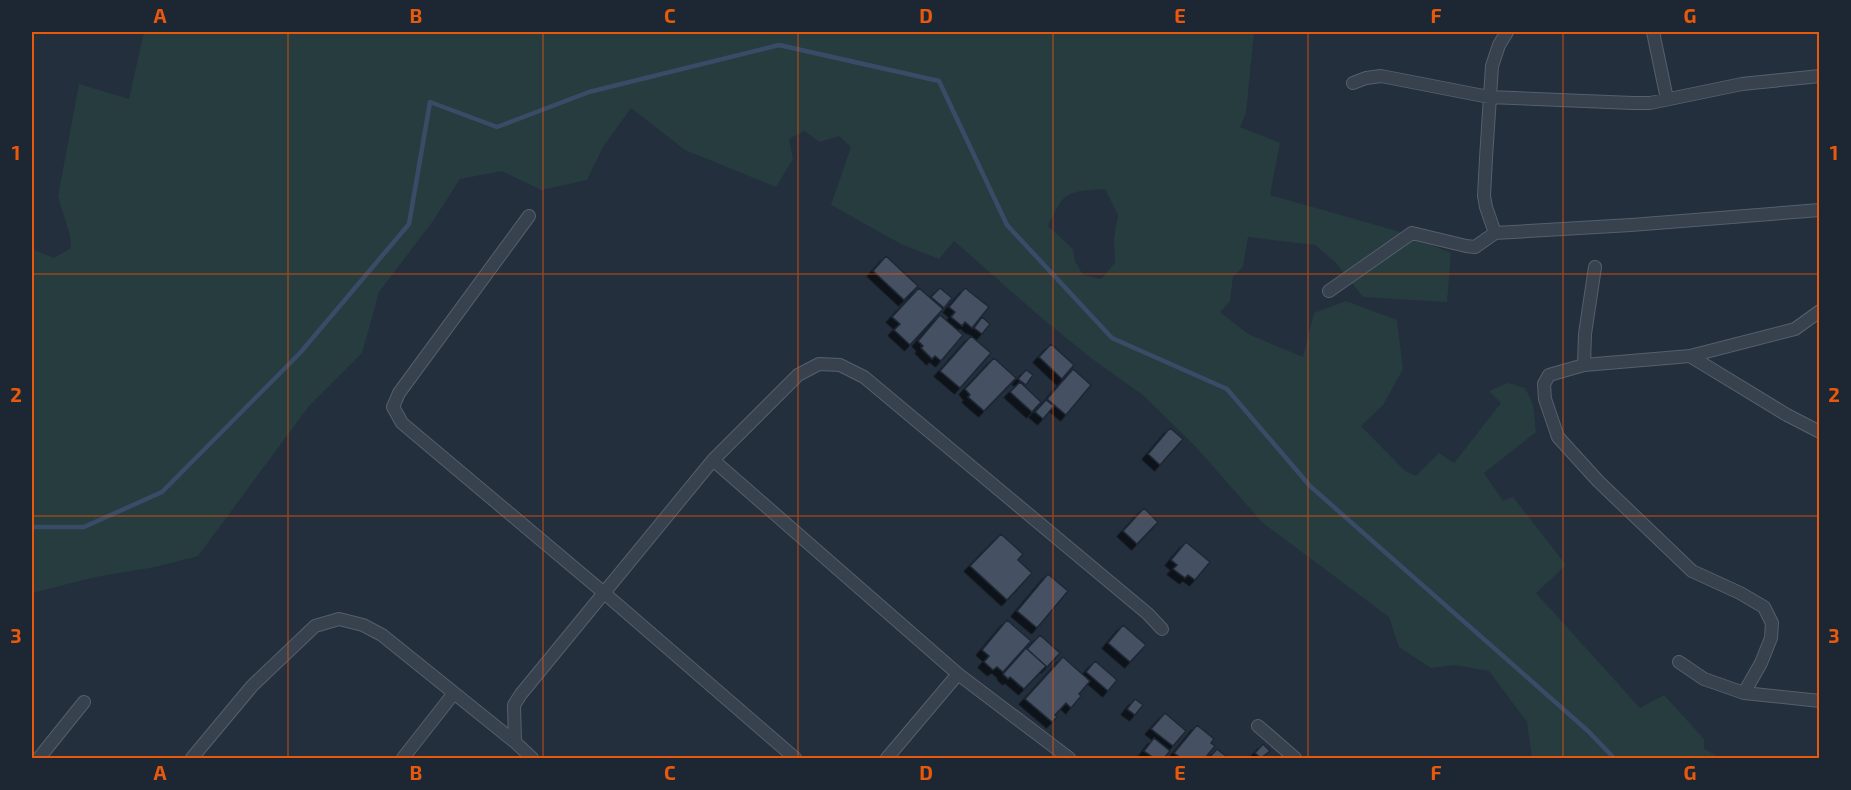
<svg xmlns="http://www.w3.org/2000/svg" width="1851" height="790" font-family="'Exo 2',sans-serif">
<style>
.green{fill:#263c3f;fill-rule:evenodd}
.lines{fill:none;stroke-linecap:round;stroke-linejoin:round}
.stream{stroke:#394c67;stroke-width:4.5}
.building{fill:#455162;stroke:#1f2835;stroke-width:1.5;filter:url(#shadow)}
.minor-casing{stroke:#565f6c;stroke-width:14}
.minor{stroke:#38414e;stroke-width:12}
.grid{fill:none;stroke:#e8590c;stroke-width:1.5;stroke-opacity:0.55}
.neatline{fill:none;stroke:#e8590c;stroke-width:2}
.grid-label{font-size:20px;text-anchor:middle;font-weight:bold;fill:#e8590c}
</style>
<defs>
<filter id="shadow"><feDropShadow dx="-5.5" dy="5.5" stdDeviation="0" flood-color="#0009"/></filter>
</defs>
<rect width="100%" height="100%" fill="#242f3e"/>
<path class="green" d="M144 32H1254L1246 113 1240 127 1280 143 1270 195 1397 231 1451 253 1447 302 1363 297 1336 263 1315 245 1248 237 1243 267 1233 276 1230 301 1220 312 1248 334 1303 357 1314 313 1346 301 1397 320 1403 369 1383 405 1361 426 1405 471 1416 476 1439 453 1454 463 1501 403 1489 391 1508 383 1525 388 1533 404 1536 432 1484 473 1503 501 1513 497 1566 565 1536 593 1640 708 1664 695 1704 739V749L1721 758H1532L1527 722 1489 671 1454 665 1431 668 1399 647 1389 617 1263 523 1194 445 1144 396 1091 358 1044 320 954 241 939 259 901 244 831 205 851 147 839 136 820 142 804 131 789 139 793 159 776 187 685 150 631 108 603 147 587 180 541 190 502 171 460 179 433 221 379 292 362 353 309 406 198 556 155 567 95 577 32 593V249L54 258 71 248 70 236 58 196 79 84 129 99ZM1105 189 1118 215 1114 238 1115 263 1101 279 1083 275 1075 261 1073 249 1048 226C1065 190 1066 192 1105 189Z"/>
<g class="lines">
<path class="stream" d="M32 527H84L162 492 300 353 409 224 430 102 497 127 589 92 779 45 939 81 1007 225 1112 338 1227 389 1310 486 1588 731 1614 758"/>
</g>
<path class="building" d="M886 256 918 286 904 300 873 271Z
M919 288 943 309 910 345 894 330 900 324 892 317Z
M940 288 952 298 944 308 931 297Z
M965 288 989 307 972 328 965 322 962 326 951 317 955 312 949 307Z
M940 315 963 335 941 361 935 356 932 359 921 348 923 346 918 341Z
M982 317 990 324 982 334 974 328Z
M971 336 991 353 960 388 940 371Z
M1051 344 1074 365 1062 379 1039 357Z
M994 358 1016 378 984 411 968 397 970 395 965 389Z
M1073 369 1091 385 1066 415 1047 399Z
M1026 370 1033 375 1026 385 1018 379Z
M1020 382 1041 402 1032 412 1010 392Z
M1046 400 1054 406 1043 419 1035 412Z
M1170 428 1183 439 1160 465 1148 454Z
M1144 508 1158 522 1137 544 1123 531Z
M1001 534 1023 554 1018 560 1032 573 1007 600 970 566Z
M1186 542 1210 562 1195 580 1188 575 1185 578 1173 569 1177 565 1171 560Z
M1048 574 1068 591 1037 628 1017 611Z
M1007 620 1031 641 1003 672 997 667 993 670 984 662 989 656 982 650Z
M1123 625 1146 645 1130 662 1108 643Z
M1040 635 1060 653 1047 667 1027 649Z
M1026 648 1046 666 1024 689 1010 677 1008 679 1003 674Z
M1063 657 1090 681 1079 694 1081 696 1071 708 1066 703 1055 715 1057 717 1052 722 1025 699Z
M1095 661 1117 680 1108 691 1086 672Z
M1135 699 1143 705 1135 715 1127 709Z
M1165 713 1186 731 1173 746 1151 729Z
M1197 725 1214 739 1211 743 1215 746 1205 758H1181L1174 753Z
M1154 738 1170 751 1164 758H1154L1144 751Z
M1263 744 1270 751 1261 758 1255 753Z
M1217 749 1228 758H1209Z"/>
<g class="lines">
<defs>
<path id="minor" d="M1507 32 1499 45 1492 66 1486 158 1484 196 1486 207 1495 233 1631 225 1820 210
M1653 32 1667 99
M1353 83 1366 78 1381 76 1489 97 1633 103H1650L1742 84 1820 76
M529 216 399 393 393 407 402 423 603 592 795 758
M1329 291 1412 233 1466 246 1475 247 1495 233
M1690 356 1795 329 1820 311
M1584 365 1585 334 1595 267
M713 460 958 674 1069 758
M1679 662 1704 679 1744 693 1820 701
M1744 693 1761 663 1771 638 1772 623 1764 607 1740 593 1692 571 1598 481 1558 437 1545 399 1544 384 1549 375 1584 365 1690 356 1787 415 1820 432
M1258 726 1295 758
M515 742 514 705 521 694 713 460 798 375 819 364 840 365 864 377 1148 614 1162 629
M39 758 84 702
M192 758 252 686 315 626 339 619 363 625 382 635 515 742 532 758
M403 758 454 693
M887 758 958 674"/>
</defs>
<use href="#minor" class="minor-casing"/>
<use href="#minor" class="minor"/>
</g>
<path class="grid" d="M288 32V758M543 32V758M798 32V758M1053 32V758M1308 32V758M1563 32V758M32 274H1820M32 516H1820"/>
<rect width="1851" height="790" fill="none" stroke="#1d2633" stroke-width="66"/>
<rect x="33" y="33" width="1785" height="724" class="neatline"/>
<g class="grid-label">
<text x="160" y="23">A</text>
<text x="416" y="23">B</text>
<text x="670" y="23">C</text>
<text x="926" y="23">D</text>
<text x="1180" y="23">E</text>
<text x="1436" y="23">F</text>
<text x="1690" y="23">G</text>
<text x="16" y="160">1</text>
<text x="1834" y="160">1</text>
<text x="16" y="402">2</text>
<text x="1834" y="402">2</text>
<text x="16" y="643">3</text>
<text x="1834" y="643">3</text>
<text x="160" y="780">A</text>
<text x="416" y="780">B</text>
<text x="670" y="780">C</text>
<text x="926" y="780">D</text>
<text x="1180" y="780">E</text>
<text x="1436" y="780">F</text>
<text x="1690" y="780">G</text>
</g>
</svg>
